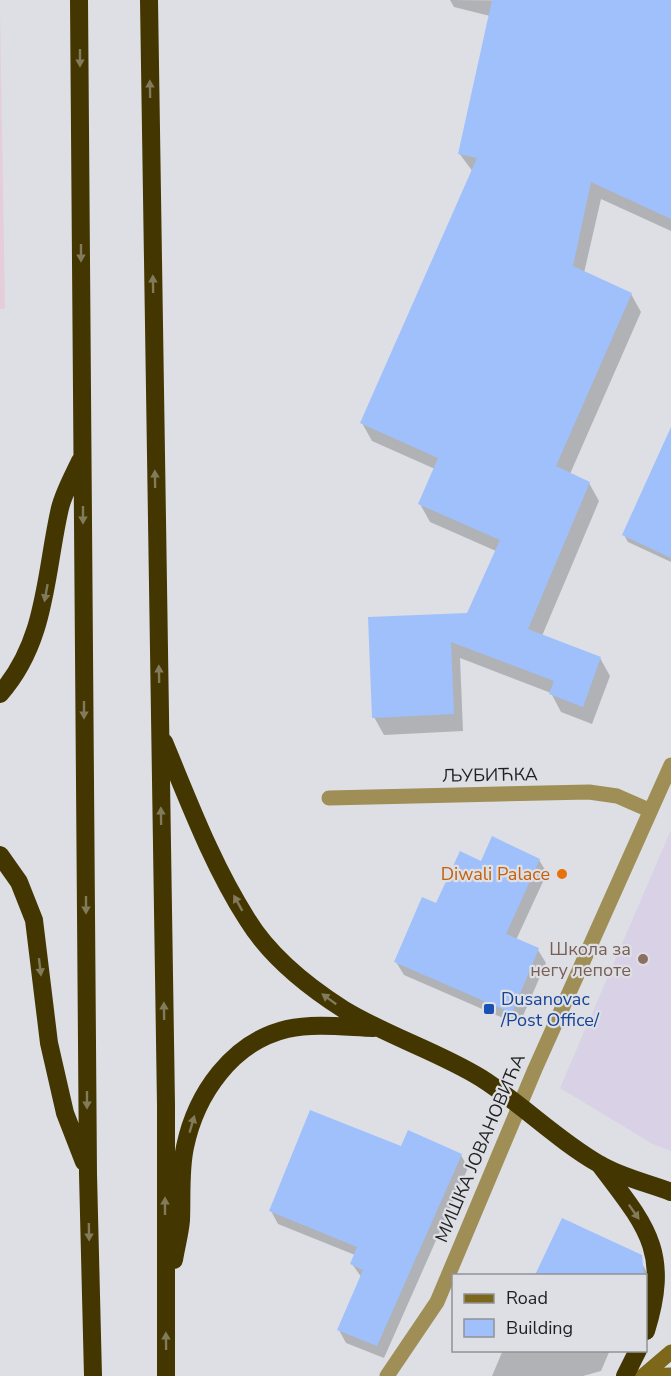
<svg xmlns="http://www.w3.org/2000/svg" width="671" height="1376" font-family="'Nunito Sans',sans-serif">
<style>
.commercial{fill:#e5ced9}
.education{fill:#d9d1e6}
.shadow{fill:#0003}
.building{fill:#a0c0fc}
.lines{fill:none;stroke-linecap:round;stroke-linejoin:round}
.street{stroke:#9f8e55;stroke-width:15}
.secondary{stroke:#7c671a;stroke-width:15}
.highway{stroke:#443600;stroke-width:18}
.oneway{fill:#817a5b}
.food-dot{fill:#e8710a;stroke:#dddfe4;stroke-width:2}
.education-dot{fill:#8d6e63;stroke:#dddfe4;stroke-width:2}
.transit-dot{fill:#1a4fb4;stroke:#dddfe4;stroke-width:2}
.labels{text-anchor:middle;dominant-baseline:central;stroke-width:4.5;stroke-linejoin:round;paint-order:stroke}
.street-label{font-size:18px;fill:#1f2022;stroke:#dddfe4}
.food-label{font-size:18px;fill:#c56008;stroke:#dddfe4;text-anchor:end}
.education-label{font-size:18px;fill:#785e54;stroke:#dddfe4;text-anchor:end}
.transit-label{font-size:18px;fill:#164399;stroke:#dddfe4;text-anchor:start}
</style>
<rect width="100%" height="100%" fill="#dddfe4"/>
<path class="commercial" d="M0 8 5 309H0Z"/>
<path class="education" d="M671 830V1151L653 1144 560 1088Z"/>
<path class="shadow" d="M450 0 671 2V231L601 199 584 273 631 294 641 312 570 474 589 483 599 501 542 636 600 658 610 676 592 724 561 712 551 693 460 658 463 731 384 735 374 717 468 614 496 551 430 522 420 504 435 469 372 441 362 423 473 172 459 153 490 16 454 7Z
M671 492V562L628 542 624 535Z
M539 860 547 873 516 940 538 950 546 963 519 1025 404 975 396 962 437 905 482 863Z
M402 1148 461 1155 468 1168 384 1358 346 1343 339 1330 362 1278 352 1264 355 1255 278 1224 271 1211Z
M563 1220 637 1255 648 1274 646 1279V1276H536Z
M503 1350H610L601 1371 583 1376H492Z"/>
<path class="building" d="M492 0H671V219L591 182 573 266 632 293 556 466 590 482 528 629 601 657 583 707 549 694 554 681 451 642 454 714 372 718 368 617 467 613 500 540 418 504 438 458 360 423 477 158 458 154Z
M671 427V558L622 535Z
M492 836 540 859 506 934 539 948 512 1013 394 962 422 897 436 903 460 851 481 861Z
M310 1110 401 1146 408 1130 462 1154 377 1346 337 1330 363 1270 350 1264 357 1247 269 1211Z
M562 1218 642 1255 644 1275H535Z"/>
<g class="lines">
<path class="street" d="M329 798 589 792 617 796 649 810
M387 1376 437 1302 535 1069 671 765"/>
<path class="secondary" d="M644 1375 671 1352
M642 1376 671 1375"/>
<path class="highway" d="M79 0 88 1174 93 1376
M149 0 166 1105V1376
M0 694C47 641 45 573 60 508 64 492 73 476 80 461
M164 742C189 802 212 864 247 919 269 955 307 986 343 1009 387 1036 437 1051 481 1078 522 1104 557 1140 599 1164 620 1177 648 1183 671 1192
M0 855 19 882 34 920 49 1043 65 1113 84 1162
M600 1165C646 1226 671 1251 646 1331
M174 1260C176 1247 180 1233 181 1220 182 1196 180 1170 185 1147 196 1094 232 1042 287 1029 315 1023 345 1027 374 1028
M625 1376 638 1350"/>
</g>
<defs><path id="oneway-solid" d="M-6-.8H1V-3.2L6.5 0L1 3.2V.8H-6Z" transform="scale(1.5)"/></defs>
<g class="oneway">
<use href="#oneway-solid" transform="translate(80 58) rotate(90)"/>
<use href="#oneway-solid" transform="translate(150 89) rotate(-91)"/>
<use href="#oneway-solid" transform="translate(81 253) rotate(90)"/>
<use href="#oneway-solid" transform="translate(153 284) rotate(-91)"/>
<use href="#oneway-solid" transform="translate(155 479) rotate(-91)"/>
<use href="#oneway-solid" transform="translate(83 515) rotate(90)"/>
<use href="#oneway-solid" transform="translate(46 593) rotate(100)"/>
<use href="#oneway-solid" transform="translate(159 674) rotate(-91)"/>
<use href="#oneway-solid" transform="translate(84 710) rotate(90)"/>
<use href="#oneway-solid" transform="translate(161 816) rotate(-91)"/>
<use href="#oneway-solid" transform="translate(238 903) rotate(-119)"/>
<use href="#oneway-solid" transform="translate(86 905) rotate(90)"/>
<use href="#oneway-solid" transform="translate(40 967) rotate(83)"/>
<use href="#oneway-solid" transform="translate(329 999) rotate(-144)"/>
<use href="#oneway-solid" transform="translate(164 1011) rotate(-91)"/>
<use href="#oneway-solid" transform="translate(87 1100) rotate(90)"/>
<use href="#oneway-solid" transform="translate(192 1124) rotate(-74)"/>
<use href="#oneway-solid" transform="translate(165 1206) rotate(-90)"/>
<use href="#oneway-solid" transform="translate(634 1212) rotate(55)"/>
<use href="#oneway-solid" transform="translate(89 1232) rotate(89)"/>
<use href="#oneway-solid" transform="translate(166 1341) rotate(-91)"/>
</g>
<circle class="food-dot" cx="562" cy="874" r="6"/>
<circle class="education-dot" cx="643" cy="959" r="6"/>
<rect class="transit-dot" x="483" y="1003" width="12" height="12" rx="3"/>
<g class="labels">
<g class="street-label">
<text transform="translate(490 775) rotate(-1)">ЉУБИЋКА</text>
<text transform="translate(480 1148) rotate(-67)">МИШКА ЈОВАНОВИЋА</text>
</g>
<g class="food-label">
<text x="550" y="874">Diwali Palace</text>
</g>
<g class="education-label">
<text x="631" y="949">Школа за<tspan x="631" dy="21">негу лепоте</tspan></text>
</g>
<g class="transit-label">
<text x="501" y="999">Dusanovac<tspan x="501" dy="21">/Post Office/</tspan></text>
</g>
</g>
<rect x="452" y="1274" width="195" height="78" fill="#dddfe4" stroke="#919396" stroke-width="1.5"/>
<rect x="464" y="1294" width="30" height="9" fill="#7c671a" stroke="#919396" stroke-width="1.5"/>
<text x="506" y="1304" font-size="18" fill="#1f2022">Road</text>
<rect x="464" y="1319" width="30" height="18" fill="#a0c0fc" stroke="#919396" stroke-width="1.5"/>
<text x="506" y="1334" font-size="18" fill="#1f2022">Building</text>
</svg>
